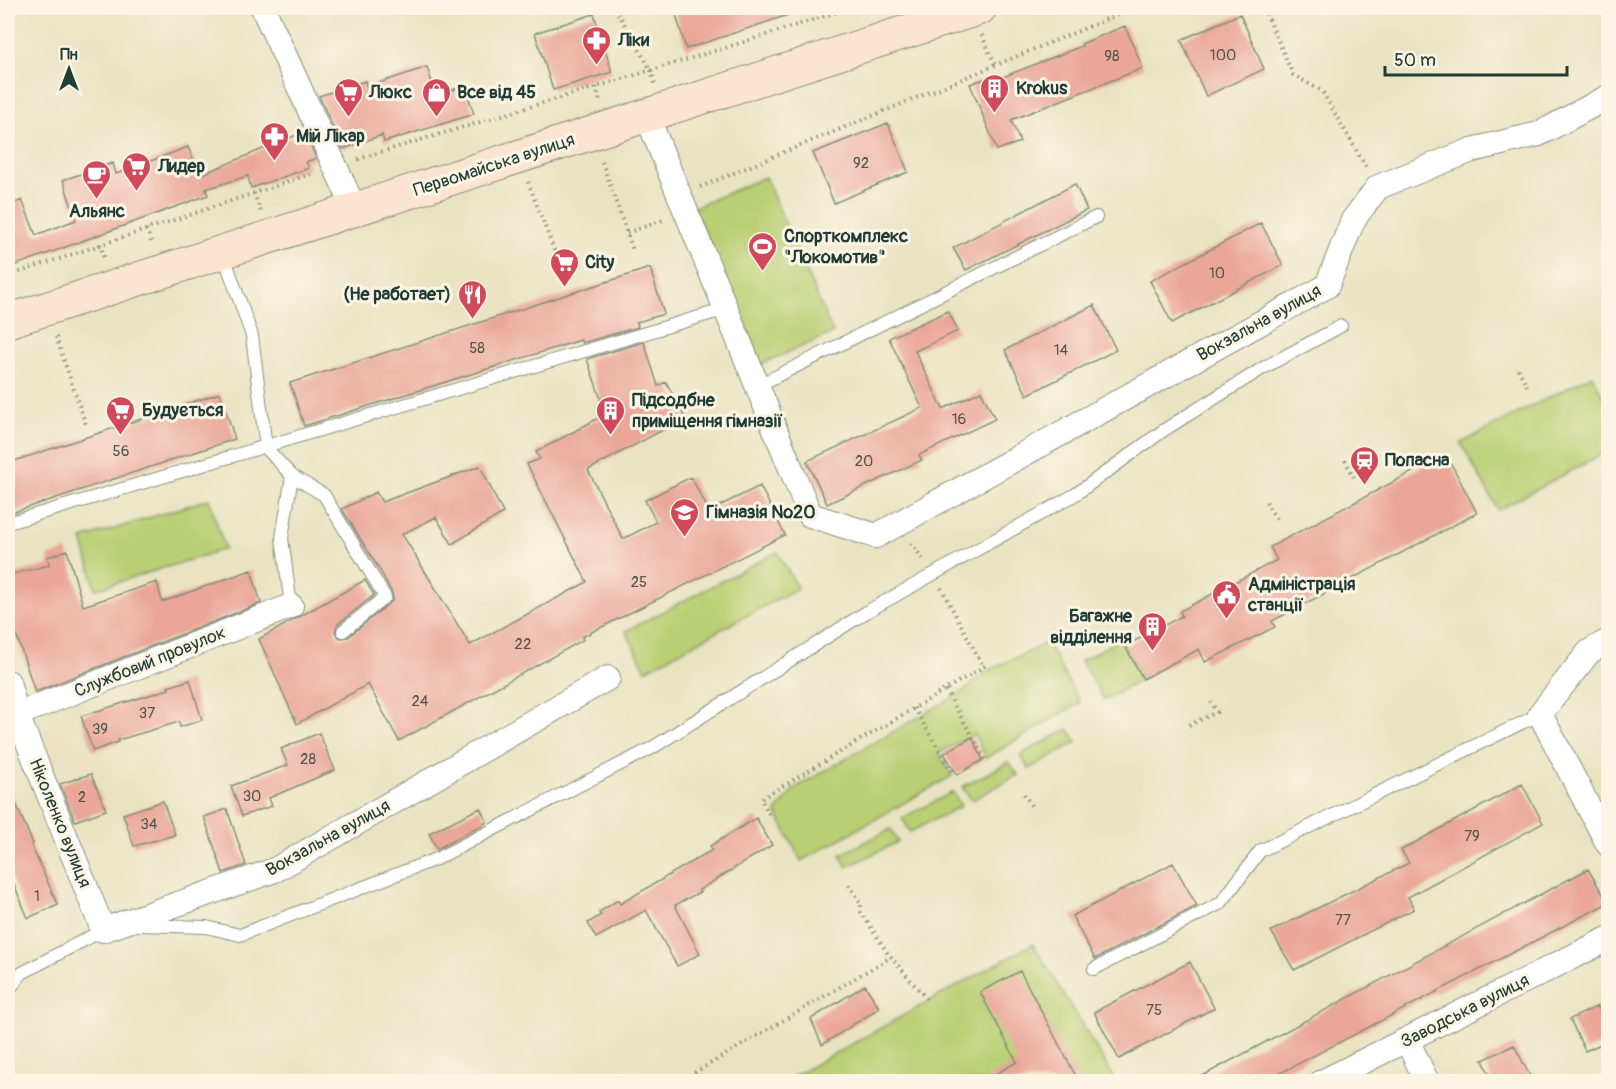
<svg xmlns="http://www.w3.org/2000/svg" width="1616" height="1089" font-family="Pangolin,sans-serif">
<style>
.green{fill:#bacf73;stroke:#6c8654;stroke-width:1.5}
.building{fill:#eaa699}
.lines{fill:none;stroke-linecap:round;stroke-linejoin:round}
.lane-casing{stroke:#84907b;stroke-width:14}
.street-casing{stroke:#84907b;stroke-width:26}
.secondary-casing{stroke:#84907b;stroke-width:35}
.path{stroke:#84907b;stroke-width:4;stroke-dasharray:1.5 4.5;stroke-linecap:butt}
.lane{stroke:#fff;stroke-width:12}
.street{stroke:#fff;stroke-width:24}
.secondary{stroke:#fce5d0;stroke-width:33}
.labels{text-anchor:middle;dominant-baseline:central;stroke-width:6;stroke-linejoin:round;paint-order:stroke}
.number-label{font-size:15px;fill:#52574d}
.poi-label{font-size:18px;font-weight:bold;fill:#1f3d34;stroke:#fcf5e5;text-anchor:start}
.street-label{font-size:18px;fill:#1f3d34;stroke:#fcf5e5}
</style>
<rect width="100%" height="100%" fill="#fcf5e5"/>
<filter id="ink" filterUnits="userSpaceOnUse"><feTurbulence type="fractalNoise" baseFrequency=".0167" numOctaves="2"/><feDisplacementMap in="SourceGraphic" scale="12" xChannelSelector="R" yChannelSelector="G"/><feConvolveMatrix kernelMatrix="1 2 1 2 8 2 1 2 1" color-interpolation-filters="sRGB"/></filter>
<filter id="wash" filterUnits="userSpaceOnUse"><feTurbulence type="fractalNoise" baseFrequency=".008" numOctaves="4" result="noise"/><feDisplacementMap in="SourceGraphic" scale="24" xChannelSelector="R" yChannelSelector="G"/><feGaussianBlur stdDeviation="1.35" result="paint"/><feColorMatrix in="noise" values="0 0 0 0 0 0 0 0 0 0 0 0 0 0 0 0 0 1.4 0 .05"/><feComposite in="paint" operator="in"/></filter>
<g filter="url(#wash)">
<rect width="100%" height="100%" fill="#eae3c2"/>
<path class="green" d="M765 177 833 333 761 364 693 208Z
M1592 375 1608 405V451L1498 510 1461 443Z
M209 499 225 549 96 589 82 539Z
M777 552 798 588 646 670 626 631Z
M1120 639 1143 679 1104 700 1081 661Z
M1047 643 1080 703 986 758 974 734 939 753 952 776 801 861 776 812 795 788 964 691 989 670Z
M1068 729 1077 742 1029 769 1020 755Z
M1009 762 1018 775 972 800 962 787Z
M953 792 961 806 910 832 902 818Z
M891 829 898 842 847 867 840 855Z
M1033 944 1116 1081 783 1082Z"/>
<g id="blocks">
<path class="building" d="M674 8H799L800 11 686 49Z
M594 14 612 72 553 90 535 33Z
M1240 14 1264 69 1206 96 1181 40Z
M1125 26 1143 68 1011 120 1020 142 997 150 970 84 993 76 995 80 1082 46 1081 44Z
M427 67 436 95 465 86 474 114 384 142 382 135 343 149 319 96 365 81 367 87Z
M888 123 908 172 834 203 813 153Z
M304 132 316 158 306 162 309 168 251 188 248 176 206 189 208 195 8 268V206L22 200 36 235 76 220 63 180 113 163 116 174 188 147 200 175Z
M1075 184 1087 210 966 270 953 248Z
M1261 223 1283 265 1172 323 1150 281Z
M650 268 664 314 637 322 638 327 582 343 581 340 304 426 290 383Z
M1094 305 1116 350 1027 395 1005 350Z
M948 311 958 331 915 351 943 409 981 391 995 419 919 455 922 460 827 504 807 461 922 408 889 338Z
M644 342 658 386 666 382 685 418 588 470 623 539 656 522 645 500 691 477 709 511 760 486 785 535 582 637 583 640 399 741 368 684 297 724 259 639 365 580 374 595 337 625 335 632 340 638 348 637 393 600 392 593 381 572 342 509 376 492 382 502 480 466 503 513 452 544 436 517 402 534 470 645 587 582 527 464 540 459 536 452 606 414 587 359Z
M220 393 235 439 8 514V463Z
M1446 454 1477 513 1272 621 1275 627 1205 662 1199 649 1143 679 1125 646 1182 616 1180 611 1277 560 1270 547Z
M67 550 83 606 157 582 162 602 251 570 261 603 35 692 11 618H8V575L49 565 48 557Z
M190 680 202 720 180 727 179 722 118 740V742L93 751 81 716 169 689 168 687Z
M319 733 335 770 269 798 272 806 242 816 231 786 288 765 281 749Z
M972 737 983 760 957 775 944 753Z
M91 774 106 810 75 821 60 784Z
M1522 784 1543 823 1408 897 1414 909 1294 970 1271 931 1409 863 1401 850Z
M8 785 33 844 31 845 58 905 28 918 8 870Z
M163 801 175 835 134 846 123 814Z
M480 808 487 822 437 849 429 833Z
M227 809 246 865 223 873 204 817Z
M756 818 772 845 699 890 700 892 675 905 700 954 677 966 646 910 596 938 588 923 601 915 599 912 618 900 620 904 712 850 710 846Z
M1173 863 1197 906 1095 959 1072 916Z
M1588 869 1608 903 1263 1082H1191Z
M1190 962 1214 1008 1119 1059 1094 1012Z
M1020 971 1079 1082H981L1017 1062 980 992Z
M865 985 879 1008 822 1045 811 1019Z
M1598 1006 1608 1029V1041L1585 1051 1570 1019Z
M1514 1045 1533 1082H1493L1483 1060Z"/>
</g>
</g>
<g filter="url(#ink)">
<use href="#blocks" fill-opacity="0" stroke="#84907b" stroke-width="1.5"/>
<g class="lines">
<defs>
<path id="lane" d="M223 253 252 336 266 448 292 476 324 495 385 597 343 631
M757 386 1096 217
M8 523 726 309
M291 606 282 538 292 476
M139 925 206 927 240 935 436 859 652 748 868 611 1076 494 1164 430 1263 368 1341 326
M1094 969 1221 903 1260 851 1540 714
M8 991 22 973 103 930"/>
<path id="street" d="M263 8 355 210
M647 116 810 515 876 536 1327 286 1353 220 1378 187 1472 150 1539 134 1608 97
M1608 641 1589 652 1540 714 1608 844
M8 682 17 715 103 930 275 870 608 678
M8 718 291 606
M1407 1040 1427 1082
M1322 1082 1608 939"/>
<path id="secondary" d="M8 321 980 8"/>
</defs>
<use href="#lane" class="lane-casing"/>
<use href="#street" class="street-casing"/>
<use href="#secondary" class="secondary-casing"/>
<path class="path" d="M615 8 651 70 655 84
M1264 8 1293 75 1322 91 1366 167
M982 35 995 65
M596 87 600 101
M358 159 728 47 850 8
M602 162 633 250
M528 182 559 263
M700 187 1134 8
M254 193 261 212
M147 229 152 245
M627 233 666 219
M100 244 105 261
M8 276 314 173
M56 337 86 425
M1518 369 1527 386
M1345 460 1354 477
M1266 502 1276 519
M911 543 924 561
M941 588 982 664
M946 690 985 759
M914 708 954 775
M1189 725 1217 712 1211 702
M1024 794 1033 809
M769 814 761 799 985 666
M849 885 861 903V912L887 952 929 1002
M679 1082 891 957"/>
<use href="#lane" class="lane"/>
<use href="#street" class="street"/>
<use href="#secondary" class="secondary"/>
</g>
</g>
<defs>
<symbol id="pharmacy-pin" viewBox="-11 -11 22 30"><path d="M0 17L-7.5 6A9.5 9.5 0 1 1 7.5 6Z" fill="#d1495b" stroke="#fcf5e5"/><path d="M-2-6h4v4h4v4h-4v4h-4v-4h-4v-4h4Z" fill="#fff"/></symbol>
<symbol id="building-pin" viewBox="-11 -11 22 30"><path d="M0 17L-7.5 6A9.5 9.5 0 1 1 7.5 6Z" fill="#d1495b" stroke="#fcf5e5"/><path d="M-4-6H4V6H1V3H-1V6H-4ZM-2.5-4.3h1.7v1.8h-1.7ZM.8-4.3h1.7v1.8H.8ZM-2.5-1h1.7V.8h-1.7ZM.8-1h1.7V.8H.8Z" fill="#fff"/></symbol>
<symbol id="supermarket-pin" viewBox="-11 -11 22 30"><path d="M0 17L-7.5 6A9.5 9.5 0 1 1 7.5 6Z" fill="#d1495b" stroke="#fcf5e5"/><path d="M-6-5.5h2.5l.6 2H6L4.5 2H-2.5L-4.4-4H-6ZM-1.5 3.2a1.3 1.3 0 1 0 .1 0ZM3 3.2a1.3 1.3 0 1 0 .1 0Z" fill="#fff"/></symbol>
<symbol id="shop-pin" viewBox="-11 -11 22 30"><path d="M0 17L-7.5 6A9.5 9.5 0 1 1 7.5 6Z" fill="#d1495b" stroke="#fcf5e5"/><path d="M-5-2.5h2.3a2.7 3.5 0 0 1 5.4 0H5L5.5 6h-11ZM-1.5-2.5h3a1.5 2.3 0 0 0-3 0Z" fill="#fff"/></symbol>
<symbol id="cafe-pin" viewBox="-11 -11 22 30"><path d="M0 17L-7.5 6A9.5 9.5 0 1 1 7.5 6Z" fill="#d1495b" stroke="#fcf5e5"/><path d="M-5.5-4.5H6V0H3Q3 3.5 0 3.5H-2.5Q-5.5 3.5-5.5 0ZM3-3.2v2h1.7v-2ZM-6 4.5H4V6H-6Z" fill="#fff"/></symbol>
<symbol id="stadium-pin" viewBox="-11 -11 22 30"><path d="M0 17L-7.5 6A9.5 9.5 0 1 1 7.5 6Z" fill="#d1495b" stroke="#fcf5e5"/><path d="M0-5a6.5 5 0 1 0 0 10a6.5 5 0 1 0 0-10ZM-3.5-1.8h7v3.6h-7Z" fill="#fff"/></symbol>
<symbol id="restaurant-pin" viewBox="-11 -11 22 30"><path d="M0 17L-7.5 6A9.5 9.5 0 1 1 7.5 6Z" fill="#d1495b" stroke="#fcf5e5"/><path d="M-5-6h1v4h1v-4h1v4h1v-4h1v5L-1.5 .5V6h-2V.5L-5-1ZM5-6V6H3V1.5H1.5Q1.5-4 5-6Z" fill="#fff"/></symbol>
<symbol id="station-pin" viewBox="-11 -11 22 30"><path d="M0 17L-7.5 6A9.5 9.5 0 1 1 7.5 6Z" fill="#d1495b" stroke="#fcf5e5"/><path d="M-3-6H3Q5-6 5-4V2Q5 4 3 4L4.5 6H3L1.5 4h-3L-3 6H-4.5L-3 4Q-5 4-5 2V-4Q-5-6-3-6ZM-3.5-4v3h7v-3ZM-3.5 1v1.5H-2V1ZM2 1v1.5H3.5V1Z" fill="#fff"/></symbol>
<symbol id="school-pin" viewBox="-11 -11 22 30"><path d="M0 17L-7.5 6A9.5 9.5 0 1 1 7.5 6Z" fill="#d1495b" stroke="#fcf5e5"/><path d="M0-5L7-2L0 1L-7-2ZM-4 1L0 2.5L4 1V4Q0 6-4 4Z" fill="#fff"/></symbol>
<symbol id="civic-pin" viewBox="-11 -11 22 30"><path d="M0 17L-7.5 6A9.5 9.5 0 1 1 7.5 6Z" fill="#d1495b" stroke="#fcf5e5"/><path d="M-.6-6.5H3V-4.5H.6V-3L4-1V1h2V6H-6V1h2V-1L-.6-3ZM-1.2 2.5V6h2.4V2.5Z" fill="#fff"/></symbol>
</defs>
<g fill-rule="evenodd">
<use href="#pharmacy-pin" x="580" y="24" width="33" height="45"/>
<use href="#building-pin" x="978" y="72" width="33" height="45"/>
<use href="#supermarket-pin" x="332" y="76" width="33" height="45"/>
<use href="#shop-pin" x="420" y="76" width="33" height="45"/>
<use href="#pharmacy-pin" x="258" y="120" width="33" height="45"/>
<use href="#supermarket-pin" x="120" y="150" width="33" height="45"/>
<use href="#cafe-pin" x="80" y="158" width="33" height="45"/>
<use href="#stadium-pin" x="746" y="230" width="33" height="45"/>
<use href="#supermarket-pin" x="548" y="246" width="33" height="45"/>
<use href="#restaurant-pin" x="456" y="278" width="33" height="45"/>
<use href="#supermarket-pin" x="104" y="394" width="33" height="45"/>
<use href="#building-pin" x="594" y="394" width="33" height="45"/>
<use href="#station-pin" x="1348" y="444" width="33" height="45"/>
<use href="#school-pin" x="668" y="496" width="33" height="45"/>
<use href="#civic-pin" x="1210" y="578" width="33" height="45"/>
<use href="#building-pin" x="1136" y="610" width="33" height="45"/>
</g>
<g class="labels">
<g class="number-label">
<text x="1223" y="55">100</text>
<text x="1112" y="56">98</text>
<text x="861" y="163">92</text>
<text x="1217" y="273">10</text>
<text x="477" y="348">58</text>
<text x="1061" y="350">14</text>
<text x="959" y="419">16</text>
<text x="121" y="451">56</text>
<text x="864" y="461">20</text>
<text x="639" y="582">25</text>
<text x="523" y="644">22</text>
<text x="420" y="701">24</text>
<text x="147" y="713">37</text>
<text x="100" y="729">39</text>
<text x="308" y="759">28</text>
<text x="252" y="796">30</text>
<text x="82" y="797">2</text>
<text x="149" y="824">34</text>
<text x="1472" y="836">79</text>
<text x="37" y="896">1</text>
<text x="1343" y="920">77</text>
<text x="1154" y="1010">75</text>
</g>
<g class="poi-label">
<text x="618" y="40">Ліки</text>
<text x="1016" y="88">Krokus</text>
<text x="369" y="92">Люкс</text>
<text x="457" y="92">Все від 45</text>
<text x="296" y="136">Мій Лікар</text>
<text x="158" y="166">Лидер</text>
<text x="97" y="211" text-anchor="middle">Альянс</text>
<text x="784" y="236">Спорткомплекс<tspan x="784" dy="21">"Локомотив"</tspan></text>
<text x="585" y="262">City</text>
<text x="451" y="294" text-anchor="end">(Не работает)</text>
<text x="632" y="400">Підсодбне<tspan x="632" dy="21">приміщення гімназії</tspan></text>
<text x="142" y="410">Будується</text>
<text x="1385" y="460">Попасна</text>
<text x="706" y="512">Гімназія №20</text>
<text x="1248" y="584">Адміністрація<tspan x="1248" dy="21">станції</tspan></text>
<text x="1132" y="616" text-anchor="end">Багажне<tspan x="1132" dy="21">відділення</tspan></text>
</g>
<g class="street-label">
<text transform="translate(494 165) rotate(-18)">Первомайська вулиця</text>
<text transform="translate(1259 323) rotate(-29)">Вокзальна вулиця</text>
<text transform="translate(150 662) rotate(-22)">Службовий провулок</text>
<text transform="translate(60 823) rotate(68)">Ніколенко вулиця</text>
<text transform="translate(328 838) rotate(-29)">Вокзальна вулиця</text>
<text transform="translate(1465 1011) rotate(-27)">Заводська вулиця</text>
</g>
</g>
<rect width="1616" height="1089" fill="none" stroke="#fcf5e5" stroke-width="30"/>
<g transform="translate(69 69)" stroke="#fcf5e5" stroke-width="4.5" paint-order="stroke">
<path d="M0-4.5L10 22L0 15L-10 22Z" fill="#1f3d34"/>
<text y="-9" font-size="16" font-weight="bold" text-anchor="middle" fill="#1f3d34">Пн</text>
</g>
<path d="M1385 66v9h182v-9" fill="none" stroke="#1f3d34" stroke-width="3"/>
<text x="1394" y="66" font-size="18" fill="#1f3d34" stroke="#fcf5e5" stroke-width="4.5" paint-order="stroke">50 m</text>
</svg>
